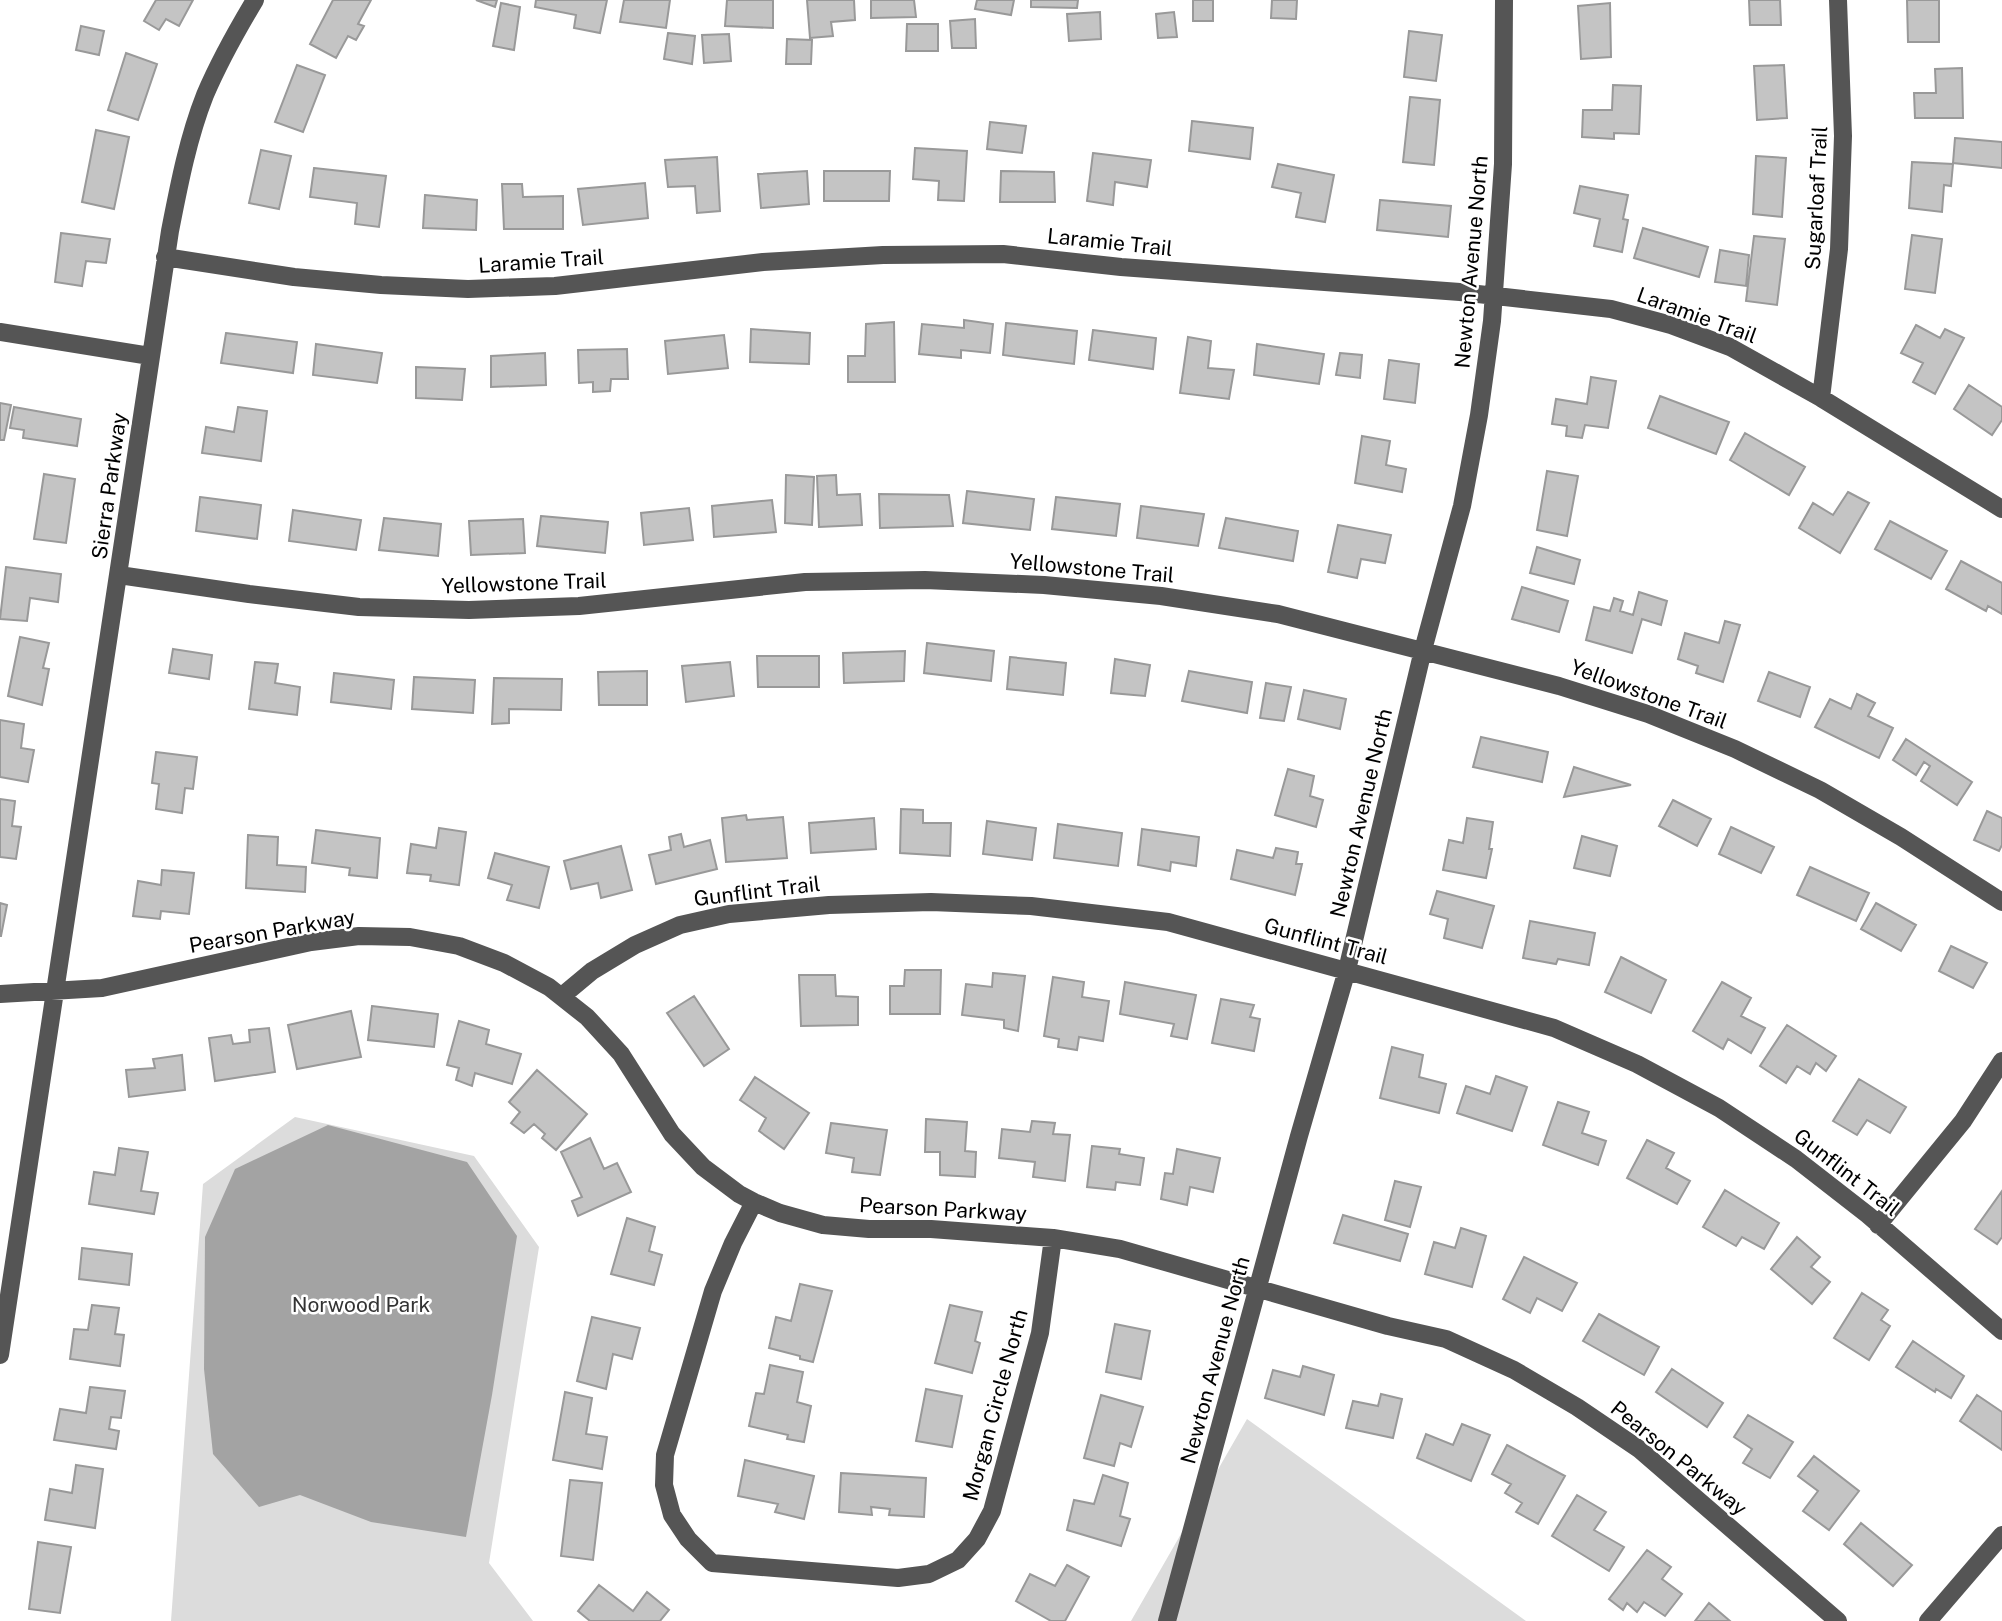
<svg xmlns="http://www.w3.org/2000/svg" width="2002" height="1621" font-family="'Public Sans',sans-serif">
<style>
.green{fill:#dcdcdc}
.water{fill:#a3a3a3}
.building{fill:#c4c4c4;stroke:#999;stroke-width:2}
.lines{fill:none;stroke-linecap:round;stroke-linejoin:round}
.minor{stroke:#555;stroke-width:18}
.labels{text-anchor:middle;dominant-baseline:central;stroke-width:5;stroke-linejoin:round;paint-order:stroke}
.street-label{font-size:21px;fill:#000;stroke:#fff}
.park-label{font-size:21px;fill:#333;stroke:#fff}
</style>
<rect width="100%" height="100%" fill="#fff"/>
<path class="green" d="M295 1117 474 1156 539 1247 489 1563 533 1621H171L203 1184Z
M1247 1419 1526 1621H1131Z"/>
<path class="water" d="M328 1125 467 1162 517 1236 492 1395 466 1537 371 1522 300 1495 259 1507 213 1454 204 1369 205 1237 235 1169Z"/>
<path class="building" d="M156 0H193L179 26 166 19 159 30 144 21Z
M333 0H371L358 24 364 26 356 40 348 36 336 58 310 44Z
M476 0H497L495 7Z
M536 0H607L600 33 574 28 576 15 535 7Z
M624 0H670L666 28 620 22Z
M727 0H773V28L725 26Z
M807 0H854L855 20 831 22 833 36 810 38Z
M871 0H914L916 17 871 18Z
M977 0H1014L1011 15 975 9Z
M1031 0H1078L1077 8 1031 7Z
M1193 0H1213V21H1193Z
M1272 0H1297L1296 19 1271 18Z
M1749 0H1780L1781 25H1750Z
M1907 0H1939V42H1908Z
M501 3 520 7 514 50 493 46Z
M1610 3 1611 57 1581 59 1578 6Z
M1100 12 1101 39 1069 41 1067 14Z
M1174 12 1177 37 1158 38 1156 14Z
M975 19 976 48H952L950 21Z
M907 24H938V51H906Z
M81 26 104 31 99 55 76 50Z
M1409 31 1442 35 1436 81 1404 77Z
M668 33 695 36 692 64 664 59Z
M729 34 731 61 704 63 702 35Z
M787 39 812 40 811 64H786Z
M126 53 157 64 138 120 108 110Z
M297 65 325 75 303 132 275 122Z
M1784 65 1787 118 1757 120 1754 66Z
M1962 68 1963 118H1915L1914 93H1936L1935 69Z
M1613 85 1641 86 1639 134 1614 133V139L1582 137 1583 110H1612Z
M1410 97 1440 100 1434 165 1403 162Z
M1192 121 1253 128 1250 159 1189 151Z
M990 122 1026 126 1022 153 987 149Z
M96 130 129 137 114 209 82 202Z
M1955 138 2002 142V168L1953 163Z
M915 148 967 151 964 201 938 200 939 181 913 179Z
M261 150 291 156 279 209 249 203Z
M1093 153 1151 160 1147 187 1115 182 1113 205 1087 201Z
M1756 156 1786 158 1782 217 1753 214Z
M717 157 720 211 697 213 695 186 668 187 665 160Z
M1912 162 1953 164 1951 186 1944 185 1942 212 1909 208Z
M1278 164 1334 175 1325 222 1296 217 1301 193 1272 187Z
M314 168 386 176 379 227 355 224 357 203 310 197Z
M807 171 809 204 761 208 758 174Z
M824 171H890L889 201H824Z
M1001 171 1054 172 1055 202H1000Z
M645 183 648 218 583 225 578 189Z
M502 184H522L523 197 563 196V229H504Z
M1580 186 1628 195 1623 219 1628 220 1622 252 1594 246 1600 219 1574 213Z
M425 195 477 200 476 230 423 228Z
M1380 200 1451 206 1448 237 1377 230Z
M1643 228 1708 247 1699 277 1634 258Z
M61 233 110 239 106 263 86 261 82 286 55 282Z
M1912 235 1942 239 1935 293 1905 289Z
M1754 236 1785 239 1777 305 1746 301Z
M1720 250 1749 255 1746 286 1715 282Z
M964 320 993 324 990 353 961 350V358L919 354 922 324 964 328Z
M894 322 895 382H848V356H865L866 324Z
M1006 323 1077 331 1074 364 1003 355Z
M1916 325 1940 338 1945 329 1964 338 1935 394 1913 382 1923 363 1901 353Z
M751 329 810 333 809 364 750 362Z
M1093 330 1156 338 1153 369 1089 360Z
M226 333 297 342 293 373 221 363Z
M724 335 728 368 668 374 665 341Z
M1188 337 1211 341 1208 368 1234 370 1229 399 1180 393Z
M316 344 382 353 377 383 313 375Z
M1257 344 1324 354 1319 384 1254 375Z
M627 349 628 379H611L610 391 593 392V382L579 383 578 350Z
M545 353 546 385 491 387V356Z
M1340 353 1362 355 1360 378 1336 375Z
M1389 360 1419 364 1415 403 1384 399Z
M416 367 465 369 462 400 416 398Z
M1591 377 1616 381 1608 428 1585 425 1582 438 1566 436 1567 426 1552 424 1556 399 1587 404Z
M1969 385 2002 407V420L1992 435 1954 409Z
M1660 396 1729 422 1716 454 1648 428Z
M0 403 11 405 4 440H0Z
M14 407 81 419 77 446 23 438 24 430 10 428Z
M238 407 267 411 261 461 202 453 206 427 234 432Z
M1745 433 1805 467 1789 495 1730 460Z
M1362 436 1390 441 1386 465 1406 469 1402 492 1355 483Z
M1547 471 1578 476 1567 536 1537 530Z
M44 474 75 479 66 543 34 539Z
M786 475 814 477 812 525 785 523Z
M836 475 837 495 860 494 862 525 819 527 817 476Z
M967 491 1034 499 1030 530 963 523Z
M1848 492 1869 503 1840 553 1799 528 1813 503 1833 515Z
M879 494 949 495 953 526 880 528Z
M200 497 261 505 257 539 196 531Z
M1056 497 1120 504 1116 536 1052 529Z
M772 500 776 532 714 537 712 506Z
M1141 506 1204 514 1198 546 1137 538Z
M689 508 693 540 644 545 641 513Z
M293 510 361 520 356 550 289 541Z
M541 516 608 522 605 553 537 546Z
M384 518 441 524 438 556 379 550Z
M1226 518 1298 531 1293 561 1219 548Z
M523 519 525 553 471 555 469 521Z
M1890 521 1947 551 1931 579 1875 549Z
M1338 525 1391 535 1385 563 1361 559 1357 578 1328 572Z
M1537 547 1580 560 1574 584 1530 573Z
M1961 561 2002 583V614L1988 606 1986 611 1946 589Z
M6 567 61 574 58 602 30 598 27 621 0 619Z
M1522 587 1568 601 1559 632 1512 619Z
M1639 592 1667 601 1661 625 1642 619 1632 653 1586 640 1594 607 1610 611 1614 598 1623 601 1620 611 1633 615Z
M1725 621 1740 625 1723 682 1696 673 1698 666 1678 659 1685 633 1719 643Z
M20 637 49 643 43 668 49 669 42 705 8 696Z
M927 643 994 651 991 681 924 673Z
M173 649 212 655 209 679 169 673Z
M905 651 904 681 844 683 843 653Z
M757 656H819V687H758Z
M1010 657 1066 663 1063 695 1007 689Z
M1115 659 1150 665 1145 696 1111 693Z
M255 662 278 664 275 683 300 687 297 715 249 709Z
M730 662 734 696 686 702 682 666Z
M647 671V705H599L598 672Z
M1189 671 1252 682 1247 713 1182 701Z
M1769 672 1810 687 1800 717 1758 701Z
M334 673 394 680 391 709 331 702Z
M414 677 475 680 473 713 412 709Z
M494 678 562 679 561 710 509 709V723L492 724Z
M1266 683 1291 687 1284 721 1260 718Z
M1304 690 1346 699 1340 729 1298 719Z
M1857 694 1875 703 1868 716 1893 728 1879 758 1815 727 1830 699 1851 709Z
M0 720 24 724 21 748 34 750 28 782 0 777Z
M1481 737 1548 752 1542 782 1473 767Z
M1906 739 1972 782 1957 805 1921 781 1930 766 1924 762 1916 775 1893 760Z
M156 752 197 757 193 789 185 788 182 813 156 809 159 784 152 783Z
M1574 767 1631 785 1564 797Z
M1288 769 1314 776 1310 796 1323 800 1316 827 1275 815Z
M0 799 15 801 12 826 21 827 16 859 0 857Z
M1673 800 1711 819 1697 846 1659 826Z
M901 809 923 810V823H951L950 856 900 853Z
M1987 811 2002 818V845L1999 851 1974 840Z
M746 815 747 820 783 817 787 858 726 862 722 818Z
M874 818 876 849 811 853 809 823Z
M1467 818 1493 822 1489 849H1492L1486 878 1443 870 1449 840 1463 843Z
M987 821 1036 828 1032 860 983 854Z
M1058 824 1122 833 1118 866 1054 858Z
M1731 827 1774 847 1761 873 1719 854Z
M439 828 466 832 459 885 430 881 431 875 407 873 411 844 436 848Z
M1142 829 1199 837 1196 866 1171 862 1170 871 1138 865Z
M316 830 380 838 377 878 349 875 350 868 312 863Z
M681 834 684 847 710 840 717 869 656 884 649 855 671 850 669 837Z
M248 835 278 837 277 865 306 867 305 892 246 888Z
M1582 836 1617 846 1610 876 1574 868Z
M621 846 632 890 601 898 598 883 571 889 564 861Z
M1276 848 1298 852 1296 864H1302L1295 895 1231 879 1237 850 1273 858Z
M495 853 549 867 539 908 507 900 512 885 488 878Z
M1810 867 1869 893 1856 921 1797 895Z
M162 870 194 873 189 914 161 911 160 919 133 916 138 881 161 885Z
M1437 891 1494 906 1482 948 1444 938 1448 919 1430 914Z
M0 903 7 905 1 936H0Z
M1876 903 1916 925 1901 951 1861 929Z
M1530 921 1595 933 1589 965 1558 959 1556 964 1523 958Z
M1951 946 1987 963 1973 988 1939 971Z
M1621 957 1666 980 1651 1013 1605 992Z
M905 970H941L940 1014H890V986H904Z
M993 973 1025 976 1018 1031 1004 1028V1020L962 1015 966 984 992 987Z
M799 975H835L836 996 858 997V1025L801 1026Z
M1053 977 1084 982 1082 997 1109 1001 1103 1041 1079 1037 1077 1050 1058 1047 1059 1039 1044 1036Z
M1125 982 1196 995 1187 1039 1171 1036 1174 1024 1120 1014Z
M1722 982 1751 998 1741 1016 1765 1028 1751 1053 1728 1039 1723 1049 1693 1031Z
M694 996 729 1049 704 1066 667 1013Z
M1221 999 1254 1005 1250 1017 1260 1019 1254 1051 1212 1043Z
M372 1006 438 1014 434 1047 368 1040Z
M351 1011 361 1057 297 1069 288 1025Z
M459 1021 489 1030 486 1044 521 1054 512 1084 475 1073 472 1086 456 1080 459 1068 447 1065Z
M1787 1025 1836 1056 1826 1071 1816 1063 1810 1074 1797 1066 1786 1083 1760 1066Z
M269 1028 275 1072 215 1081 209 1038 231 1035 233 1044 250 1042 249 1030Z
M1392 1047 1423 1055 1419 1077 1446 1084 1439 1113 1380 1098Z
M182 1055 185 1090 129 1097 126 1070 155 1068 153 1059Z
M537 1070 587 1114 556 1150 542 1138 545 1134 534 1124 524 1133 511 1123 520 1112 509 1102Z
M1496 1076 1527 1087 1512 1131 1457 1113 1466 1086 1490 1094Z
M755 1077 809 1113 784 1149 759 1131 766 1118 740 1100Z
M1859 1079 1906 1107 1890 1133 1867 1120 1857 1135 1833 1121Z
M1558 1102 1589 1112 1582 1133 1606 1141 1598 1165 1543 1145Z
M926 1119 967 1122 965 1151 976 1152 975 1177 940 1175V1152H925Z
M1032 1121 1055 1123 1053 1134 1070 1135 1065 1181 1033 1177 1035 1162 999 1158 1002 1129 1030 1132Z
M831 1123 887 1130 880 1175 852 1172 854 1158 826 1153Z
M590 1138 604 1169 617 1163 631 1192 578 1216 572 1201 582 1197 561 1152Z
M1647 1140 1674 1153 1666 1168 1690 1181 1677 1204 1627 1178Z
M1092 1146 1120 1149 1119 1154 1144 1158 1140 1185 1116 1182 1115 1190 1087 1187Z
M119 1148 148 1152 141 1191 158 1193 154 1214 89 1204 94 1172 115 1175Z
M1177 1149 1220 1158 1213 1192 1190 1187 1187 1205 1161 1199 1165 1173 1173 1174Z
M1395 1181 1421 1187 1410 1227 1385 1220Z
M1725 1190 1779 1223 1764 1249 1742 1237 1736 1246 1703 1227Z
M2002 1191V1237L1997 1244 1975 1229Z
M1343 1215 1408 1234 1400 1261 1334 1243Z
M627 1218 655 1227 649 1251 662 1255 654 1285 611 1274Z
M1461 1228 1486 1236 1472 1287 1425 1274 1434 1242 1455 1248Z
M1797 1237 1820 1257 1811 1267 1830 1282 1812 1304 1771 1269Z
M82 1248 132 1254 129 1285 79 1279Z
M1524 1257 1577 1283 1562 1311 1537 1298 1530 1313 1503 1299Z
M800 1284 832 1291 813 1362 800 1359V1356L769 1348 776 1317 791 1321Z
M1862 1293 1888 1310 1881 1320 1890 1326 1869 1360 1834 1338Z
M92 1305 119 1308 115 1334 124 1335 120 1366 70 1359 74 1329 88 1330Z
M950 1305 982 1312 975 1341 980 1343 972 1373 935 1363Z
M1599 1314 1659 1347 1644 1375 1583 1341Z
M592 1317 640 1328 632 1359 613 1354 606 1389 577 1381Z
M1115 1324 1150 1331 1141 1379 1106 1372Z
M1913 1341 1964 1376 1951 1398 1936 1389 1935 1392 1896 1367Z
M770 1365 803 1372 797 1402 811 1406 804 1442 787 1439 788 1435 749 1426 756 1393 764 1394Z
M1303 1366 1334 1375 1324 1415 1265 1398 1273 1370 1300 1377Z
M1672 1369 1723 1403 1707 1427 1656 1392Z
M90 1387 125 1391 121 1418 111 1417 109 1429 119 1431 116 1449 54 1440 60 1409 86 1413Z
M926 1389 962 1396 952 1447 916 1441Z
M565 1392 592 1398 586 1434 607 1437 602 1469 553 1460Z
M1381 1394 1402 1399 1393 1438 1346 1428 1353 1401 1378 1406Z
M1101 1395 1143 1407 1131 1447 1120 1443 1114 1466 1084 1458Z
M1977 1395 2002 1412V1450L1960 1421Z
M1748 1415 1793 1442 1770 1478 1743 1463 1752 1449 1734 1437Z
M1462 1424 1490 1435 1471 1481 1417 1458 1426 1434 1453 1445Z
M1507 1445 1565 1476 1538 1524 1516 1512 1522 1503 1505 1493 1511 1484 1492 1474Z
M1814 1456 1859 1491 1829 1530 1803 1511 1818 1491 1798 1476Z
M745 1460 814 1476 804 1519 775 1512 778 1504 738 1496Z
M76 1465 103 1469 95 1528 45 1520 50 1489 72 1493Z
M841 1473 926 1478 924 1517 889 1515 890 1509 871 1507 872 1515 839 1512Z
M1103 1475 1128 1483 1120 1516 1130 1519 1121 1546 1067 1530 1074 1500 1094 1504Z
M570 1480 602 1483 593 1560 561 1556Z
M1577 1495 1606 1512 1594 1530 1624 1547 1609 1571 1552 1536Z
M1861 1523 1912 1565 1893 1586 1844 1544Z
M38 1542 71 1547 60 1613 29 1609Z
M1647 1550 1671 1567 1662 1579 1682 1594 1665 1616 1644 1602 1637 1612 1627 1603 1623 1610 1609 1599Z
M1067 1565 1089 1577 1065 1621H1051L1016 1601 1030 1574 1055 1586Z
M599 1585 633 1611 647 1592 669 1610 660 1621H590L578 1611Z
M1709 1603 1730 1621H1695Z"/>
<g class="lines">
<path class="minor" d="M165 257 294 277 381 285 468 289 555 286 763 262 883 255 1003 254 1121 267 1460 292 1611 309 1671 325 1730 347 1821 398 2002 509
M0 332 150 356
M1821 398 1839 249 1843 136 1838 0
M119 575 249 594 359 607 469 610 579 606 805 582 925 580 1044 585 1161 596 1278 614 1559 686 1648 714 1735 749 1820 790 1901 837 2002 902
M0 994 102 988 311 942 359 936 410 937 459 946 504 963 549 987 587 1017 621 1054 672 1134 703 1167 739 1194 754 1202 780 1213 823 1225 869 1229H931L1053 1238 1120 1249 1388 1326 1446 1339 1514 1370 1577 1407 1639 1449 1838 1621
M562 996 592 971 635 945 680 925 729 914 829 905 931 902 1031 906 1168 922 1554 1028 1637 1064 1719 1108 1796 1159 1868 1215 2002 1331
M754 1202 733 1243 713 1291 665 1455 664 1485 672 1515 688 1539 712 1563 898 1578 929 1574 958 1560 977 1539 992 1511 1040 1333 1053 1238
M1878 1225 1963 1121 2002 1061
M0 1355 170 231C179 185 188 138 205 95 219 62 237 30 255 0
M1167 1621 1299 1136 1347 970 1423 650 1462 506 1479 415 1492 321 1503 164 1504 0
M1928 1621 2002 1535"/>
</g>
<g class="labels">
<g class="street-label">
<text transform="translate(1816 198) rotate(-87)">Sugarloaf Trail</text>
<text transform="translate(1110 242) rotate(6)">Laramie Trail</text>
<text transform="translate(541 261) rotate(-4)">Laramie Trail</text>
<text transform="translate(1471 262) rotate(-85)">Newton Avenue North</text>
<text transform="translate(1697 315) rotate(20)">Laramie Trail</text>
<text transform="translate(109 486) rotate(-82)">Sierra Parkway</text>
<text transform="translate(1092 568) rotate(5)">Yellowstone Trail</text>
<text transform="translate(524 583) rotate(-2)">Yellowstone Trail</text>
<text transform="translate(1649 694) rotate(20)">Yellowstone Trail</text>
<text transform="translate(1361 813) rotate(-77)">Newton Avenue North</text>
<text transform="translate(757 891) rotate(-7)">Gunflint Trail</text>
<text transform="translate(272 931) rotate(-10)">Pearson Parkway</text>
<text transform="translate(1326 941) rotate(15)">Gunflint Trail</text>
<text transform="translate(1847 1172) rotate(38)">Gunflint Trail</text>
<text transform="translate(943 1209) rotate(3)">Pearson Parkway</text>
<text transform="translate(1215 1360) rotate(-75)">Newton Avenue North</text>
<text transform="translate(995 1405) rotate(-75)">Morgan Circle North</text>
<text transform="translate(1679 1458) rotate(39)">Pearson Parkway</text>
</g>
<g class="park-label">
<text x="361" y="1304">Norwood Park</text>
</g>
</g>
</svg>
